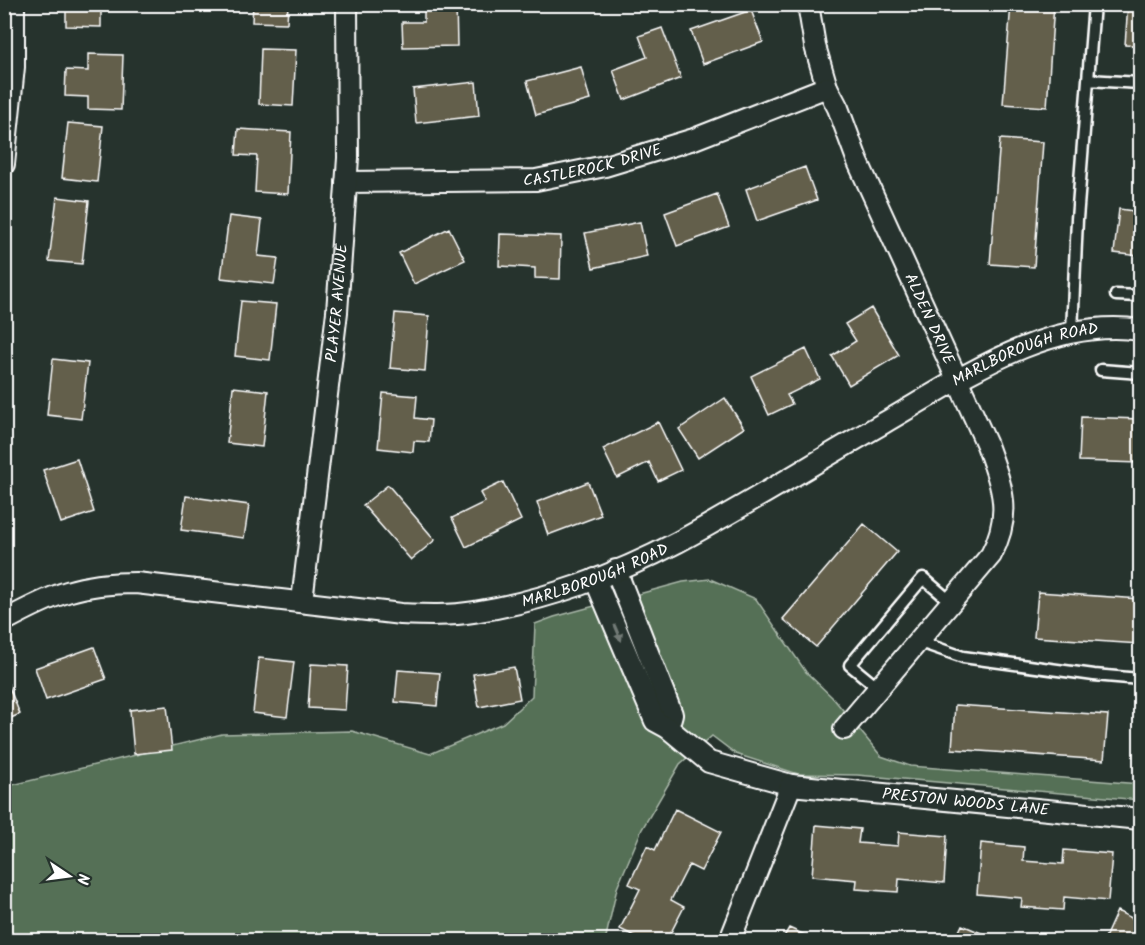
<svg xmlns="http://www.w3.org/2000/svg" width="1145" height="945" font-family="Kalam,sans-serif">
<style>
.green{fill:#557056;stroke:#aab8aa;stroke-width:1.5}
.building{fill:#635e4b;stroke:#fff;stroke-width:1.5}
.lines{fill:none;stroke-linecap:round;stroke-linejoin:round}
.lane-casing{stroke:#fff;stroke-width:15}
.street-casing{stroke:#fff;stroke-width:24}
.lane{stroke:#26332d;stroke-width:10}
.street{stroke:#26332d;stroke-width:20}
.oneway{fill:#727a76}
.labels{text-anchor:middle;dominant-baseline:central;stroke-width:6;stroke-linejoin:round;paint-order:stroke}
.street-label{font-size:16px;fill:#fff;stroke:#26332d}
</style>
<rect width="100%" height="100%" fill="#26332d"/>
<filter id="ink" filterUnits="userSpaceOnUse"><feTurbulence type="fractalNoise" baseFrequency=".0167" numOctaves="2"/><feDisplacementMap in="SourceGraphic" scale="12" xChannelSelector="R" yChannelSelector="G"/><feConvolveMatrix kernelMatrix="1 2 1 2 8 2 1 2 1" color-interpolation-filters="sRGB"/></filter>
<g filter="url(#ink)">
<path class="green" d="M710 579 756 599 806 672 833 698 881 756 910 766 1140 784V800L857 775 798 774 736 754 712 736 680 764 642 829 617 888 606 937 562 940H5L4 787 222 734 352 731 430 754 503 723 532 696 535 624 554 617 683 582Z"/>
<path class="building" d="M66 4H101V27L66 26Z
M253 4H288L287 23 252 22Z
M424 4H456L457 46 403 47 402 22H424Z
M1011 4H1054L1047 107 1003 104Z
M1128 4H1140V46L1125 45Z
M751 10 763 42 703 64 691 31Z
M662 28 681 78 624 100 613 70 647 57 639 36Z
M261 49 296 50 293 106 259 104Z
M88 54 123 55 121 110 88 109V97L65 96 66 70 88 71Z
M581 67 590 100 536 115 527 81Z
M476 82 479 116 416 123 413 89Z
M68 123 103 126 97 182 62 178Z
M238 129 291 132 288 194 255 192 257 156 236 155Z
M1000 139 1043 142 1034 267 990 264Z
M805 167 817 200 757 221 746 189Z
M717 194 729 227 677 246 665 213Z
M57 197 89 201 82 264 49 261Z
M1119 209 1140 212V256L1114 253Z
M229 216 262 220 258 256 278 258 274 284 221 278Z
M640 222 647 256 593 268 585 233Z
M449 228 465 260 414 284 399 253Z
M500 234 561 236 560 279 535 278V268L499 266Z
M241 301 276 304 270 360 235 356Z
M871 308 899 355 849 385 832 356 856 341 845 324Z
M395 313 429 316 425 371 390 368Z
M806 349 820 379 787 395 792 404 769 415 751 376Z
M53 359 88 363 81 419 47 415Z
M233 387 268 391 262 447 227 443Z
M383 393 417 396 415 418 431 420 429 442 414 441 413 452 378 448Z
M725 398 744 428 698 458 679 429Z
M1081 417 1140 419V463L1079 461Z
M658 422 681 470 658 481 649 462 617 478 603 449Z
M77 459 94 512 61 523 43 470Z
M503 482 521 520 466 547 452 518 485 502 480 493Z
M588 482 601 515 548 535 537 502Z
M388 485 435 540 411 560 363 505Z
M186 496 249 505 244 538 181 530Z
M864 524 897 552 816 647 783 619Z
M1038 592 1140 599V644L1034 637Z
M94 647 106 679 46 700 35 668Z
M259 658 294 662 287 717 253 713Z
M311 664 348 666 345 710 308 708Z
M514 667 520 699 479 707 473 674Z
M398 670 440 673 437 706 395 702Z
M7 682 20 714 4 721V683Z
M955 705 1108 715 1104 760 952 749Z
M167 706 172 750 134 754 130 710Z
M675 809 721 832 701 871 689 865 671 900 684 907 667 940H642L620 929 640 889 629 884 647 846 655 850Z
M816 825 860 829 858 843 898 846 899 832 947 836 944 883 899 879 898 892 856 889 857 880 812 876Z
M981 843 1024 847 1023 861 1063 864 1064 850 1112 854 1108 901 1064 897 1063 910 1021 907 1022 898 977 894Z
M1117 911 1140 922V940H1104Z
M962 925 986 935 984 940H955Z
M789 928 816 940H782Z"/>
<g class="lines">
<defs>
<path id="lane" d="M1088 80 1140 83
M1116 295 1140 296
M1072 332 1077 219 1094 4
M1101 370 1140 373
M917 641 963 657 1094 675 1140 679
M878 688 850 665 923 578 950 601"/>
<g id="street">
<path id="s1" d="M808 4 815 46 827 87 838 108 858 162 987 445C1002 487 1013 513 991 555L844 729"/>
<path d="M4 164 14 67V4"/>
<path id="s2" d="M346 182 536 180 605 166 694 139 827 87"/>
<path d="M616 570 672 714 668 728"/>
<path d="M595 579 655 721 668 728 709 762 791 785"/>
<path id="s3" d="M302 601 337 312 348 158 347 4"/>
<path id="s4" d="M4 621C54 594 79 583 136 583L401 614C425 615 450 616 474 612 544 601 616 575 678 542 747 505 814 463 882 424 959 380 1048 316 1140 330"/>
<path id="s5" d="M730 940 791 785 1140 819"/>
</g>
</defs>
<use href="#lane" class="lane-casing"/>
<use href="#street" class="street-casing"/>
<use href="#lane" class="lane"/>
<use href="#street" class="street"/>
</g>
<defs><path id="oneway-solid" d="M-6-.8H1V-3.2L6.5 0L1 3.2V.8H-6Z" transform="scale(1.5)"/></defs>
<use class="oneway" href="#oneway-solid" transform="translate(618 633) rotate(67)"/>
</g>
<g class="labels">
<g class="street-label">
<text stroke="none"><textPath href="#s2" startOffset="248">CASTLEROCK DRIVE</textPath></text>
<text stroke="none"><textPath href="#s3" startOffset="300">PLAYER AVENUE</textPath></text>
<text stroke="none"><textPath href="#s1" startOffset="339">ALDEN DRIVE</textPath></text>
<text stroke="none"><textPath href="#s4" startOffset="1092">MARLBOROUGH ROAD</textPath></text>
<text stroke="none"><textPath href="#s4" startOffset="606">MARLBOROUGH ROAD</textPath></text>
<text stroke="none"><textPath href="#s5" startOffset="342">PRESTON WOODS LANE</textPath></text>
</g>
</g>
<rect width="1145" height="945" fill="none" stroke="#26332d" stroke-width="24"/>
<rect x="12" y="12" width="1121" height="921" fill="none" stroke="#fff" stroke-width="2" filter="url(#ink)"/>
<g transform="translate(69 876) rotate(103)" stroke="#26332d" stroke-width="4.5" paint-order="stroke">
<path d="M0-4.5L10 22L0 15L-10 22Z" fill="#ffffff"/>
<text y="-9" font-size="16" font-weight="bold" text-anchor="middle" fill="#ffffff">N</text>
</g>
</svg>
